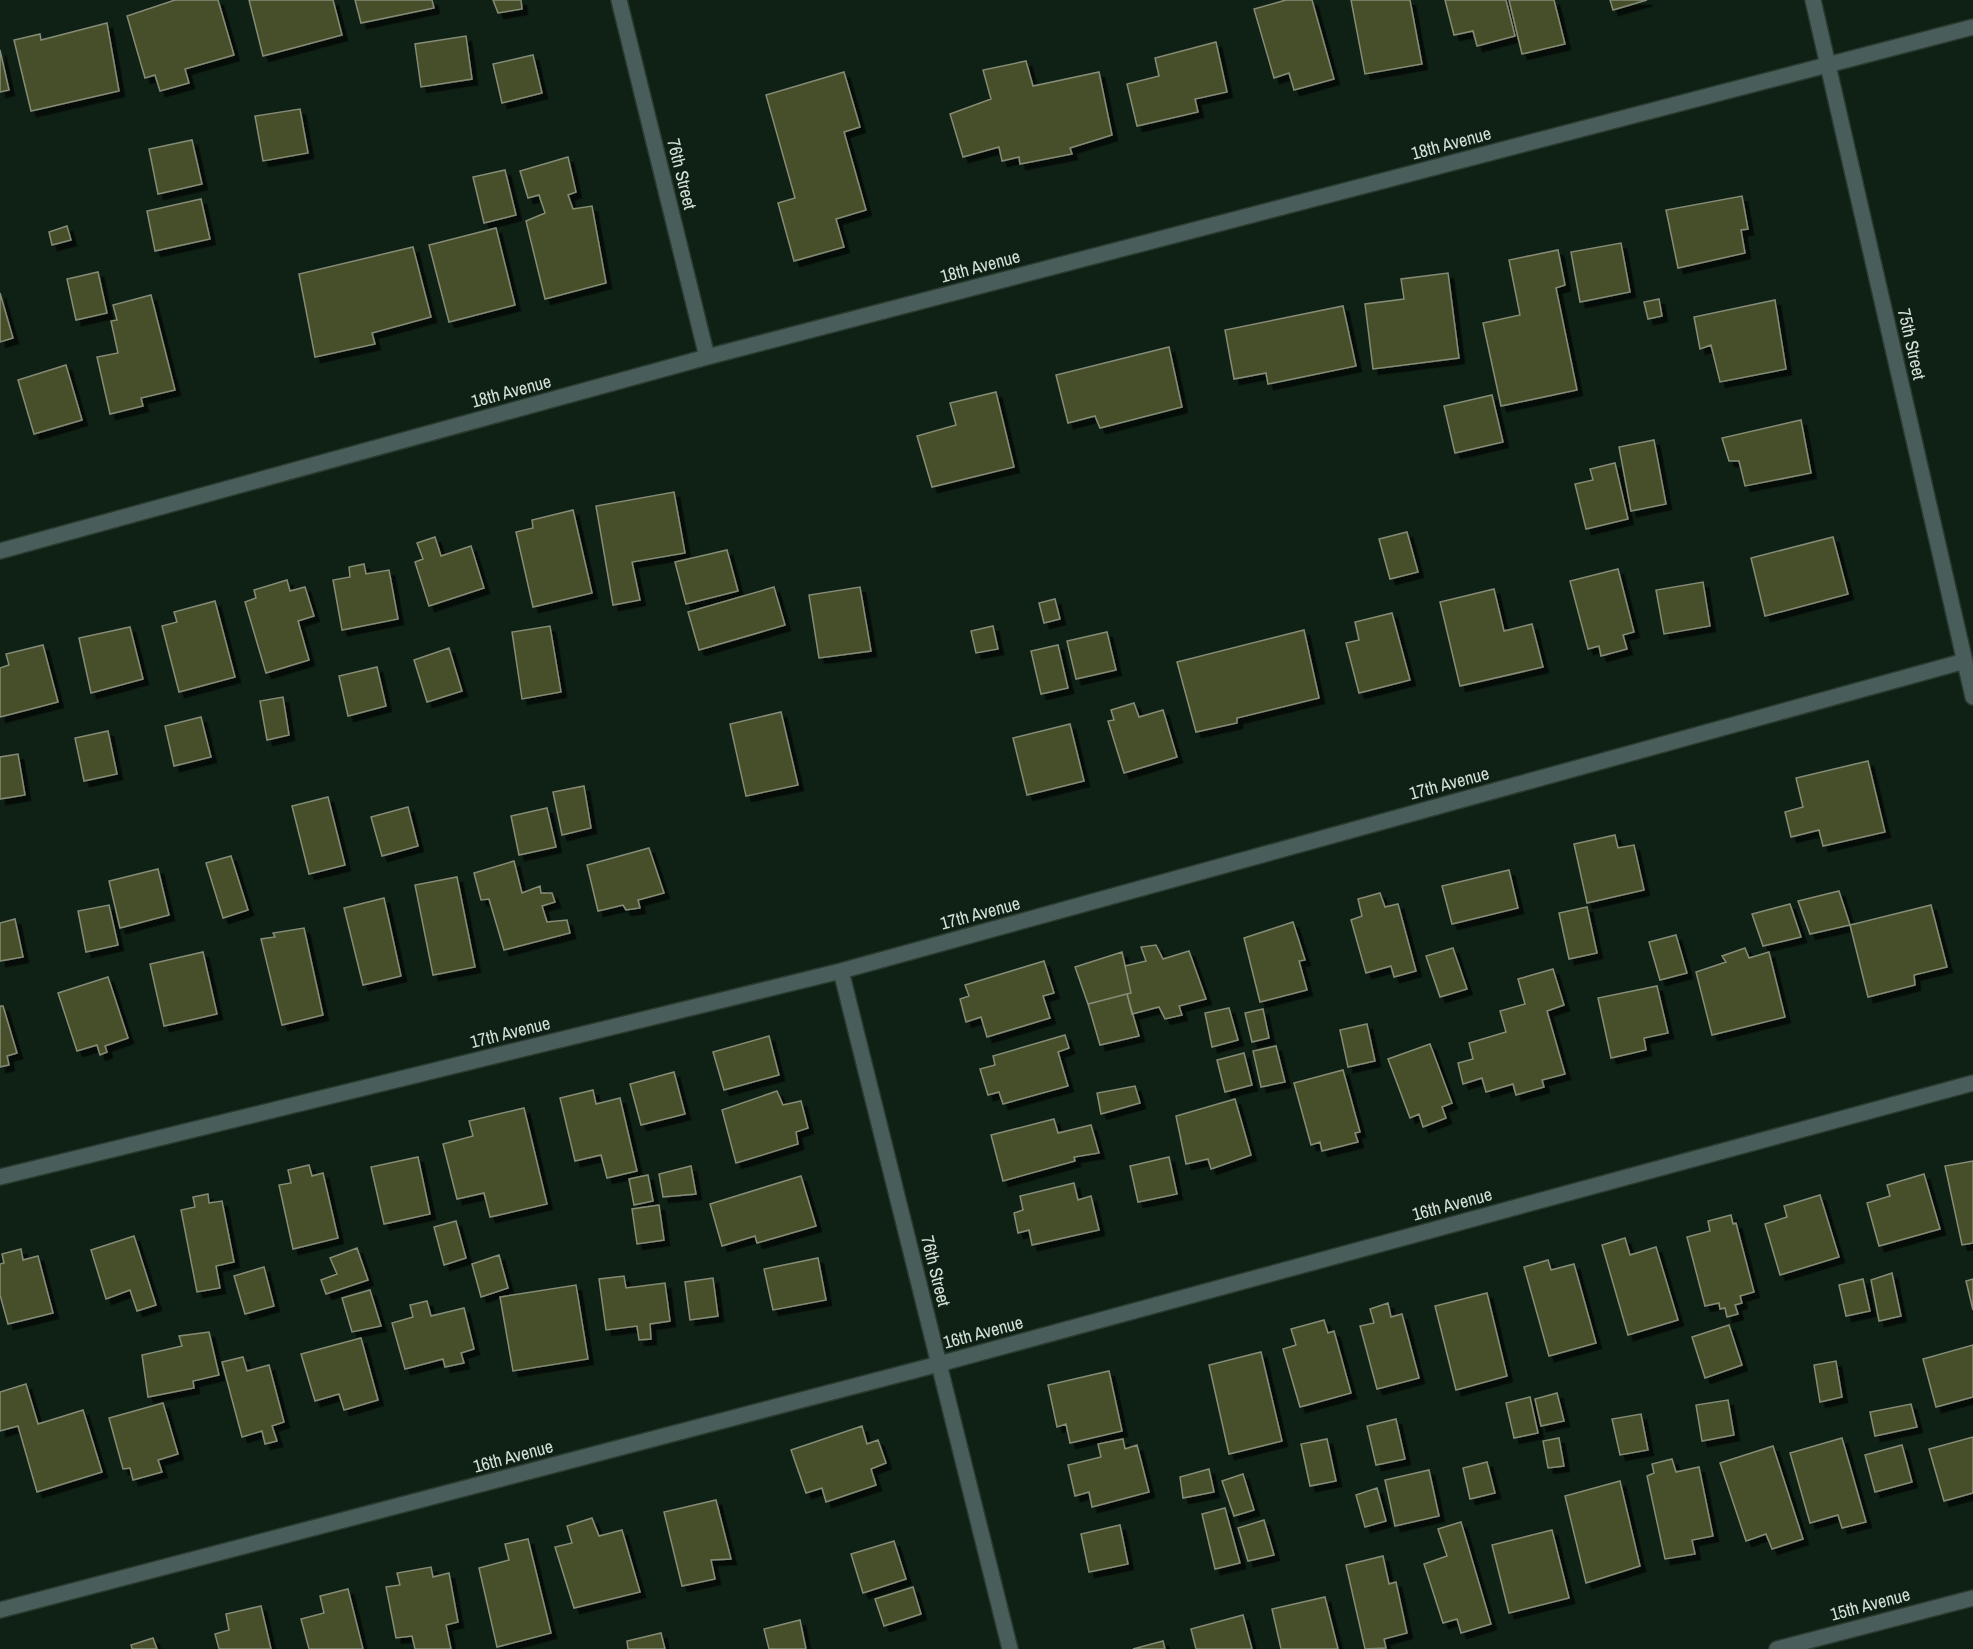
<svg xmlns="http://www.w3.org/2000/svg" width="1973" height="1649" font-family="'Archivo Narrow',sans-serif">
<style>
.building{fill:#464f2a;stroke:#858b76;stroke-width:1.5;filter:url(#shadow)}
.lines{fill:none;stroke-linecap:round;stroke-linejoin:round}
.minor-casing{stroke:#2b3b30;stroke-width:18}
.minor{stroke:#495e5b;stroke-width:15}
.labels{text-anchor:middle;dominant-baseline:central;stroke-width:4.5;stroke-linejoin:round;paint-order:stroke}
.street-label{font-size:18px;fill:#d5e0d8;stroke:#0f2015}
</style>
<defs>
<filter id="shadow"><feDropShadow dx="5.5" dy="5.5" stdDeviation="0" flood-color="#0009"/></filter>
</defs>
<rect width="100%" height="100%" fill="#0f2015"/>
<path class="building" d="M175 0H218L234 55 185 69 189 83 160 91 155 75 145 78 127 16Z
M249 0H333L342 35 263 56Z
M355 0H432L434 8 361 23Z
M493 0H521L522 9 498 13Z
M1286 0H1312L1334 79 1294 90 1289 73 1274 78 1254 9Z
M1351 0H1410L1422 64 1365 74Z
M1445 0H1506L1515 36 1477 46 1473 31 1454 35Z
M1509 0H1554L1565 44 1522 54Z
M1610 0H1647L1613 10Z
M107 23 119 91 31 111 14 40 40 34 41 40Z
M466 36 472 79 421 87 415 44Z
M1216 42 1227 92 1195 99 1198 112 1137 126 1127 84 1159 76 1155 58Z
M0 50 9 90 0 92Z
M533 55 542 93 502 103 493 64Z
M1026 61 1033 86 1099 72 1112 135 1070 148 1072 154 1020 164 1019 157 1002 161 999 147 963 157 950 114 991 99 983 70Z
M844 72 860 127 844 132 866 210 836 219 844 247 794 261 778 203 795 198 766 95Z
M300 109 308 153 263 161 255 116Z
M192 140 202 184 158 194 149 149Z
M568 157 576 192 568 195 573 209 592 206 606 283 545 299 526 221 545 213 539 195 528 198 520 171Z
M505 170 516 215 484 223 473 177Z
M1742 196 1748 229 1741 230 1745 253 1678 268 1666 210Z
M201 199 210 239 155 251 147 211Z
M67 226 71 240 52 245 49 232Z
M496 228 515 305 449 322 429 245Z
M1621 243 1630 292 1580 302 1571 252Z
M413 247 431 317 372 333 375 344 315 357 299 274Z
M1558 250 1565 285 1556 288 1577 390 1501 406 1483 323 1520 315 1509 260Z
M98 272 107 313 76 320 67 279Z
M1448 273 1459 358 1373 369 1365 304 1404 299 1401 279Z
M0 293 13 338 0 342Z
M151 295 175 390 141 398 143 406 110 414 97 357 118 353 111 321 117 320 113 305Z
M1659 299 1662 316 1648 319 1644 302Z
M1775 300 1786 369 1720 382 1711 345 1700 349 1694 317Z
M1343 306 1356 366 1268 384 1266 373 1234 379 1225 330Z
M1169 347 1182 407 1100 428 1095 416 1068 423 1056 375Z
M66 365 82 420 34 434 18 380Z
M996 392 1014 467 932 487 917 436 956 425 950 403Z
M1492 395 1503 442 1455 453 1444 406Z
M1801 420 1811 473 1745 486 1739 461H1729L1722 438Z
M1654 440 1666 504 1631 511 1619 447Z
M1615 463 1628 519 1586 529 1575 484 1593 480 1590 469Z
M674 492 685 553 632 562 640 600 613 605 596 506Z
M573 510 592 593 533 607 516 532 533 528 532 520Z
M1407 532 1418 572 1390 579 1379 539Z
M435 537 441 556 471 546 484 588 429 606 415 562 423 559 417 543Z
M1833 537 1848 594 1765 616 1751 558Z
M727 550 738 591 686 604 675 562Z
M364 564 366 574 389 570 398 619 342 630 333 580 350 577 349 567Z
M1618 569 1634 632 1623 635 1627 649 1601 656 1599 646 1588 649 1570 581Z
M287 580 290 591 305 587 314 616 298 621 309 660 266 673 245 602 256 598 254 590Z
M1703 582 1710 626 1664 634 1656 590Z
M774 587 785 625 699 650 688 612Z
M860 587 871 651 819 658 809 595Z
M1494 589 1504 631 1532 624 1543 667 1460 686 1440 602Z
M1055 599 1060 619 1044 623 1039 603Z
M215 601 235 677 179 692 162 626 177 622 174 612Z
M1392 613 1410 680 1359 693 1346 643 1359 640 1355 622Z
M550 626 561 692 522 699 512 632Z
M993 626 998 649 976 653 971 631Z
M130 627 143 679 91 693 79 638Z
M1304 630 1319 698 1237 718V723L1196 732 1177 662Z
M1107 632 1116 670 1076 679 1067 641Z
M43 645 58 702 0 717V668L9 665 6 654Z
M1058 645 1068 688 1041 694 1031 651Z
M449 648 462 691 427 702 414 660Z
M377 667 386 706 348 716 339 676Z
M283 697 289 735 267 740 260 701Z
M1134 703 1139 717 1163 710 1177 757 1124 773 1108 721 1114 720 1111 710Z
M781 712 798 785 746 796 730 724Z
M201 717 211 757 174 766 165 726Z
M1070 724 1084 781 1027 795 1013 738Z
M108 731 117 774 84 781 75 738Z
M18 754 25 795 0 799V757Z
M1868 761 1885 832 1823 846 1819 830 1791 837 1785 812 1803 807 1796 778Z
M584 786 591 828 562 835 553 792Z
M328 797 345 865 309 874 292 806Z
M408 807 418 846 382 856 371 817Z
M547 808 556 847 519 855 511 816Z
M1615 835 1618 848 1634 845 1644 890 1587 903 1574 844Z
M649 848 664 893 638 900 640 908 626 910 623 905 598 911 587 865Z
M231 856 248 910 223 918 206 863Z
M514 861 522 893 540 886 541 893H552L555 902 542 906 547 922 567 920 570 933 504 950 489 899 481 900 474 873Z
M158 869 169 915 120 928 109 881Z
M1509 870 1518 908 1452 924 1442 886Z
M457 877 475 967 433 975 415 885Z
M1839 891 1850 925 1810 934 1798 901Z
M1380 893 1385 907 1398 904 1416 971 1394 977 1391 966 1366 973 1351 920 1362 916 1358 899Z
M384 898 401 976 363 985 344 908Z
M1790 904 1801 937 1763 946 1752 914Z
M109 905 118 945 86 952 78 911Z
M1931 905 1947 967 1914 975 1915 985 1868 997 1850 925Z
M1587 907 1597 953 1569 959 1559 913Z
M15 919 23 957 0 961V923Z
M1293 922 1305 960 1299 961 1307 990 1260 1002 1244 938Z
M304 928 323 1015 282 1025 261 939 275 937 273 933Z
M1676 935 1687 973 1660 980 1649 942Z
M1156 945 1163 959 1189 951 1206 999 1179 1006 1182 1015 1165 1019 1159 1007 1132 1014 1127 994 1131 993 1125 966 1146 961 1141 947Z
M1453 948 1467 989 1440 997 1426 956Z
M1745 948 1749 958 1769 952 1785 1017 1712 1035 1696 972 1726 962 1722 956Z
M203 952 217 1014 164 1026 150 964Z
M1122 952 1131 993 1088 1004 1075 967Z
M1044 961 1054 993 1043 996 1050 1018 987 1037 981 1017 966 1022 960 999 969 996 965 985Z
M1553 969 1564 1005 1547 1011 1565 1074 1542 1080 1544 1087 1516 1095 1513 1084 1486 1092 1482 1078 1463 1084 1458 1063 1473 1059 1469 1043 1506 1032 1500 1011 1525 1004 1518 979Z
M108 977 128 1038 105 1046 107 1052 100 1055 97 1045 77 1051 58 993Z
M1657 986 1668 1033 1644 1038 1646 1050 1611 1058 1598 998Z
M1127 994 1139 1036 1100 1045 1088 1004Z
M0 1006H3L17 1053 7 1056 9 1065 0 1067Z
M1229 1008 1238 1040 1212 1047 1205 1013Z
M1263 1009 1269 1038 1252 1042 1245 1013Z
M1367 1024 1375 1061 1348 1067 1340 1030Z
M1065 1035 1069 1048 1058 1052 1068 1086 1003 1104 999 1092 988 1095 980 1069 995 1065 993 1056Z
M769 1036 779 1075 724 1090 713 1052Z
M1430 1044 1452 1103 1442 1107 1446 1118 1423 1127 1419 1114 1410 1118 1388 1059Z
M1276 1046 1285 1082 1261 1087 1253 1051Z
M1244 1053 1252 1085 1225 1092 1217 1060Z
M1343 1070 1360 1132 1355 1133 1358 1142 1322 1151 1320 1142 1311 1145 1294 1083Z
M674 1072 685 1114 641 1125 630 1084Z
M1135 1086 1140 1103 1101 1114 1097 1093Z
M593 1090 596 1104 620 1098 637 1171 607 1178 601 1155 575 1161 560 1098Z
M777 1091 783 1105 801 1101 808 1128 796 1132 798 1144 736 1163 722 1110Z
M1235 1099 1251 1155 1211 1169 1208 1159 1186 1164 1176 1116Z
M524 1108 547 1204 490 1217 484 1193 457 1199 443 1144 473 1136 469 1121Z
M1054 1119 1058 1133 1091 1125 1099 1153 1074 1157 1075 1161 1003 1181 991 1135Z
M418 1157 430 1214 384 1224 371 1167Z
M1169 1157 1177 1194 1138 1202 1130 1166Z
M1973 1161V1243L1962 1245 1945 1166Z
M309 1165 312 1176 323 1173 338 1238 293 1249 279 1185 291 1183 288 1170Z
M691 1166 696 1194 663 1197 659 1174Z
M1924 1174 1940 1229 1879 1246 1867 1203 1890 1196 1887 1185Z
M648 1175 653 1201 634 1205 629 1179Z
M801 1176 816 1226 757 1243 755 1236 722 1246 710 1204Z
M1074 1183 1078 1200 1091 1196 1099 1230 1032 1245 1029 1230 1018 1233 1014 1213 1023 1210 1020 1196Z
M208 1194 209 1203 222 1201 234 1262 216 1266 220 1288 197 1292 181 1210 195 1207 193 1197Z
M1820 1195 1839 1257 1780 1275 1765 1224 1787 1217 1784 1206Z
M659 1205 664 1240 637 1244 632 1209Z
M1731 1215 1733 1224 1736 1223 1754 1292 1740 1296 1742 1303 1735 1305 1738 1314 1727 1317 1725 1308 1720 1309 1719 1303 1705 1306 1687 1237 1710 1231 1708 1221Z
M456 1221 466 1258 444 1265 434 1227Z
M134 1236 156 1305 137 1311 130 1290 106 1299 91 1250Z
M1625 1238 1630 1255 1656 1247 1678 1320 1628 1335 1602 1245Z
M357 1248 368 1280 326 1294 321 1280 337 1274 330 1258Z
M21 1249 23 1260 38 1256 53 1313 8 1324 0 1295V1264L4 1263 2 1254Z
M499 1255 508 1288 481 1297 472 1264Z
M818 1258 826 1300 773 1310 764 1269Z
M1548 1260 1551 1270 1574 1264 1596 1343 1549 1356 1524 1267Z
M264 1267 274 1306 245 1314 234 1276Z
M1892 1273 1901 1316 1879 1321 1871 1280Z
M624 1276 626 1288 665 1283 670 1321 650 1324 651 1339 639 1340 637 1326 606 1330 599 1279Z
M713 1278 718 1316 690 1320 685 1282Z
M1863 1279 1870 1311 1846 1316 1839 1285Z
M1973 1279V1310L1966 1281Z
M576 1285 588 1359 513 1371 500 1297Z
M370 1290 381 1326 352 1332 342 1298Z
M1487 1293 1507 1376 1456 1390 1435 1306Z
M427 1301 431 1316 464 1308 474 1349 461 1353 464 1363 445 1367 443 1359 405 1369 392 1323 413 1317 410 1305Z
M1388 1303 1391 1317 1402 1314 1419 1378 1377 1389 1360 1326 1374 1323 1370 1309Z
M1324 1320 1328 1333 1334 1331 1351 1393 1300 1407 1283 1349 1296 1345 1291 1329Z
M1729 1325 1742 1365 1705 1378 1692 1337Z
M209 1332 219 1375 193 1381 194 1388 148 1397 142 1355 182 1346 179 1336Z
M361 1338 378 1400 344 1410 339 1394 315 1401 301 1354Z
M1973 1345V1397L1936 1407 1923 1359Z
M1261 1352 1282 1441 1229 1454 1209 1365Z
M243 1357 247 1371 269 1365 284 1422 272 1426 277 1441 265 1444 262 1431 242 1437 222 1362Z
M1836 1361 1842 1397 1820 1402 1814 1365Z
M1109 1371 1122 1431 1070 1443 1066 1424 1057 1427 1048 1385Z
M26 1384 38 1424 83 1410 102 1472 37 1492 18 1426 0 1431V1392Z
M1557 1393 1564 1421 1541 1426 1535 1399Z
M1530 1397 1538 1433 1514 1438 1506 1403Z
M1728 1400 1734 1435 1702 1441 1696 1405Z
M163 1403 178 1454 158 1460 162 1472 133 1480 130 1468 123 1469 109 1418Z
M1911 1404 1917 1427 1875 1436 1870 1412Z
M1641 1414 1648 1450 1620 1455 1612 1419Z
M1396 1419 1405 1459 1376 1465 1367 1426Z
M862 1426 867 1444 878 1440 886 1463 871 1469 876 1485 826 1502 822 1488 806 1493 791 1450Z
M1973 1437V1493L1944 1501 1929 1449Z
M1559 1438 1564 1466 1548 1468 1543 1441Z
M1842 1438 1866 1522 1842 1528 1838 1515 1810 1523 1790 1453Z
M1123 1439 1125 1449 1137 1445 1149 1492 1092 1507 1089 1492 1075 1496 1068 1465 1101 1457 1098 1444Z
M1327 1439 1336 1481 1310 1486 1301 1444Z
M1902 1445 1912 1482 1875 1492 1865 1455Z
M1773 1446 1803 1539 1772 1549 1766 1534 1746 1541 1720 1463Z
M1672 1459 1676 1472 1699 1467 1713 1536 1692 1540 1695 1554 1665 1559 1647 1476 1654 1473 1652 1464Z
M1487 1462 1495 1493 1470 1499 1463 1468Z
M1209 1469 1214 1492 1183 1498 1180 1477Z
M1429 1470 1439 1516 1395 1526 1385 1480Z
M1243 1474 1254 1510 1234 1516 1222 1481Z
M1620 1481 1640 1566 1586 1583 1565 1496Z
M1377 1488 1386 1521 1365 1527 1356 1495Z
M716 1500 731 1559 711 1560 715 1579 682 1586 664 1512Z
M1225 1508 1240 1563 1215 1569 1202 1514Z
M592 1518 599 1536 622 1530 640 1592 574 1608 555 1547 572 1543 567 1526Z
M1264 1520 1274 1555 1248 1561 1238 1528Z
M1461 1522 1491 1624 1461 1633 1457 1619 1443 1623 1424 1564 1447 1556 1438 1529Z
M1120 1525 1128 1564 1089 1572 1081 1534Z
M1552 1530 1569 1598 1509 1613 1492 1545Z
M528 1539 551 1633 497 1647 479 1568 509 1560 505 1544Z
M894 1541 906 1579 863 1593 851 1554Z
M1383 1556 1389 1584 1396 1582 1407 1633 1384 1639 1386 1648 1365 1649 1346 1565Z
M431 1567 433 1577 449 1573 458 1622 446 1625 451 1649H415L412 1636 396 1638 386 1587 400 1585 397 1573Z
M913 1587 921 1614 884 1626 875 1599Z
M348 1589 363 1649H309L301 1619 324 1613 320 1596Z
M1325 1597 1338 1649H1281L1272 1609Z
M261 1606 271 1649H219L215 1634 229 1630 226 1614Z
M1243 1615 1252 1649H1196L1191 1629Z
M800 1620 806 1649H769L764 1629Z
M661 1633 665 1649H628L627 1641Z
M153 1638 157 1649H132L131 1645Z
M1163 1641 1165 1649H1133Z"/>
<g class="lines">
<defs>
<path id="minor" d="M619 0 707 357
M1813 0 1973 697
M0 551 707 357 1973 27
M841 971 1010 1649
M0 1177 841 971 1965 661
M0 1610 939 1364 1973 1083
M1777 1649 1973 1598"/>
</defs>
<use href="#minor" class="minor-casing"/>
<use href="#minor" class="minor"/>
</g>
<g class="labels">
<g class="street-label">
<text transform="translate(1451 143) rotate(-15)">18th Avenue</text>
<text transform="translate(682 174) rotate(76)">76th Street</text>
<text transform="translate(980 266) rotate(-15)">18th Avenue</text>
<text transform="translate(1912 344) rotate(77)">75th Street</text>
<text transform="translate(511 391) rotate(-15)">18th Avenue</text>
<text transform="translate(1449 783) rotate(-15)">17th Avenue</text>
<text transform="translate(980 913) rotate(-15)">17th Avenue</text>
<text transform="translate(510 1032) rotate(-14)">17th Avenue</text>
<text transform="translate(1452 1204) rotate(-15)">16th Avenue</text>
<text transform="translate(936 1271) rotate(76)">76th Street</text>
<text transform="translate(983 1332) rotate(-15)">16th Avenue</text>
<text transform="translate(513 1456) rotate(-15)">16th Avenue</text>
<text transform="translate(1870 1604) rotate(-15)">15th Avenue</text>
</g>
</g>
</svg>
